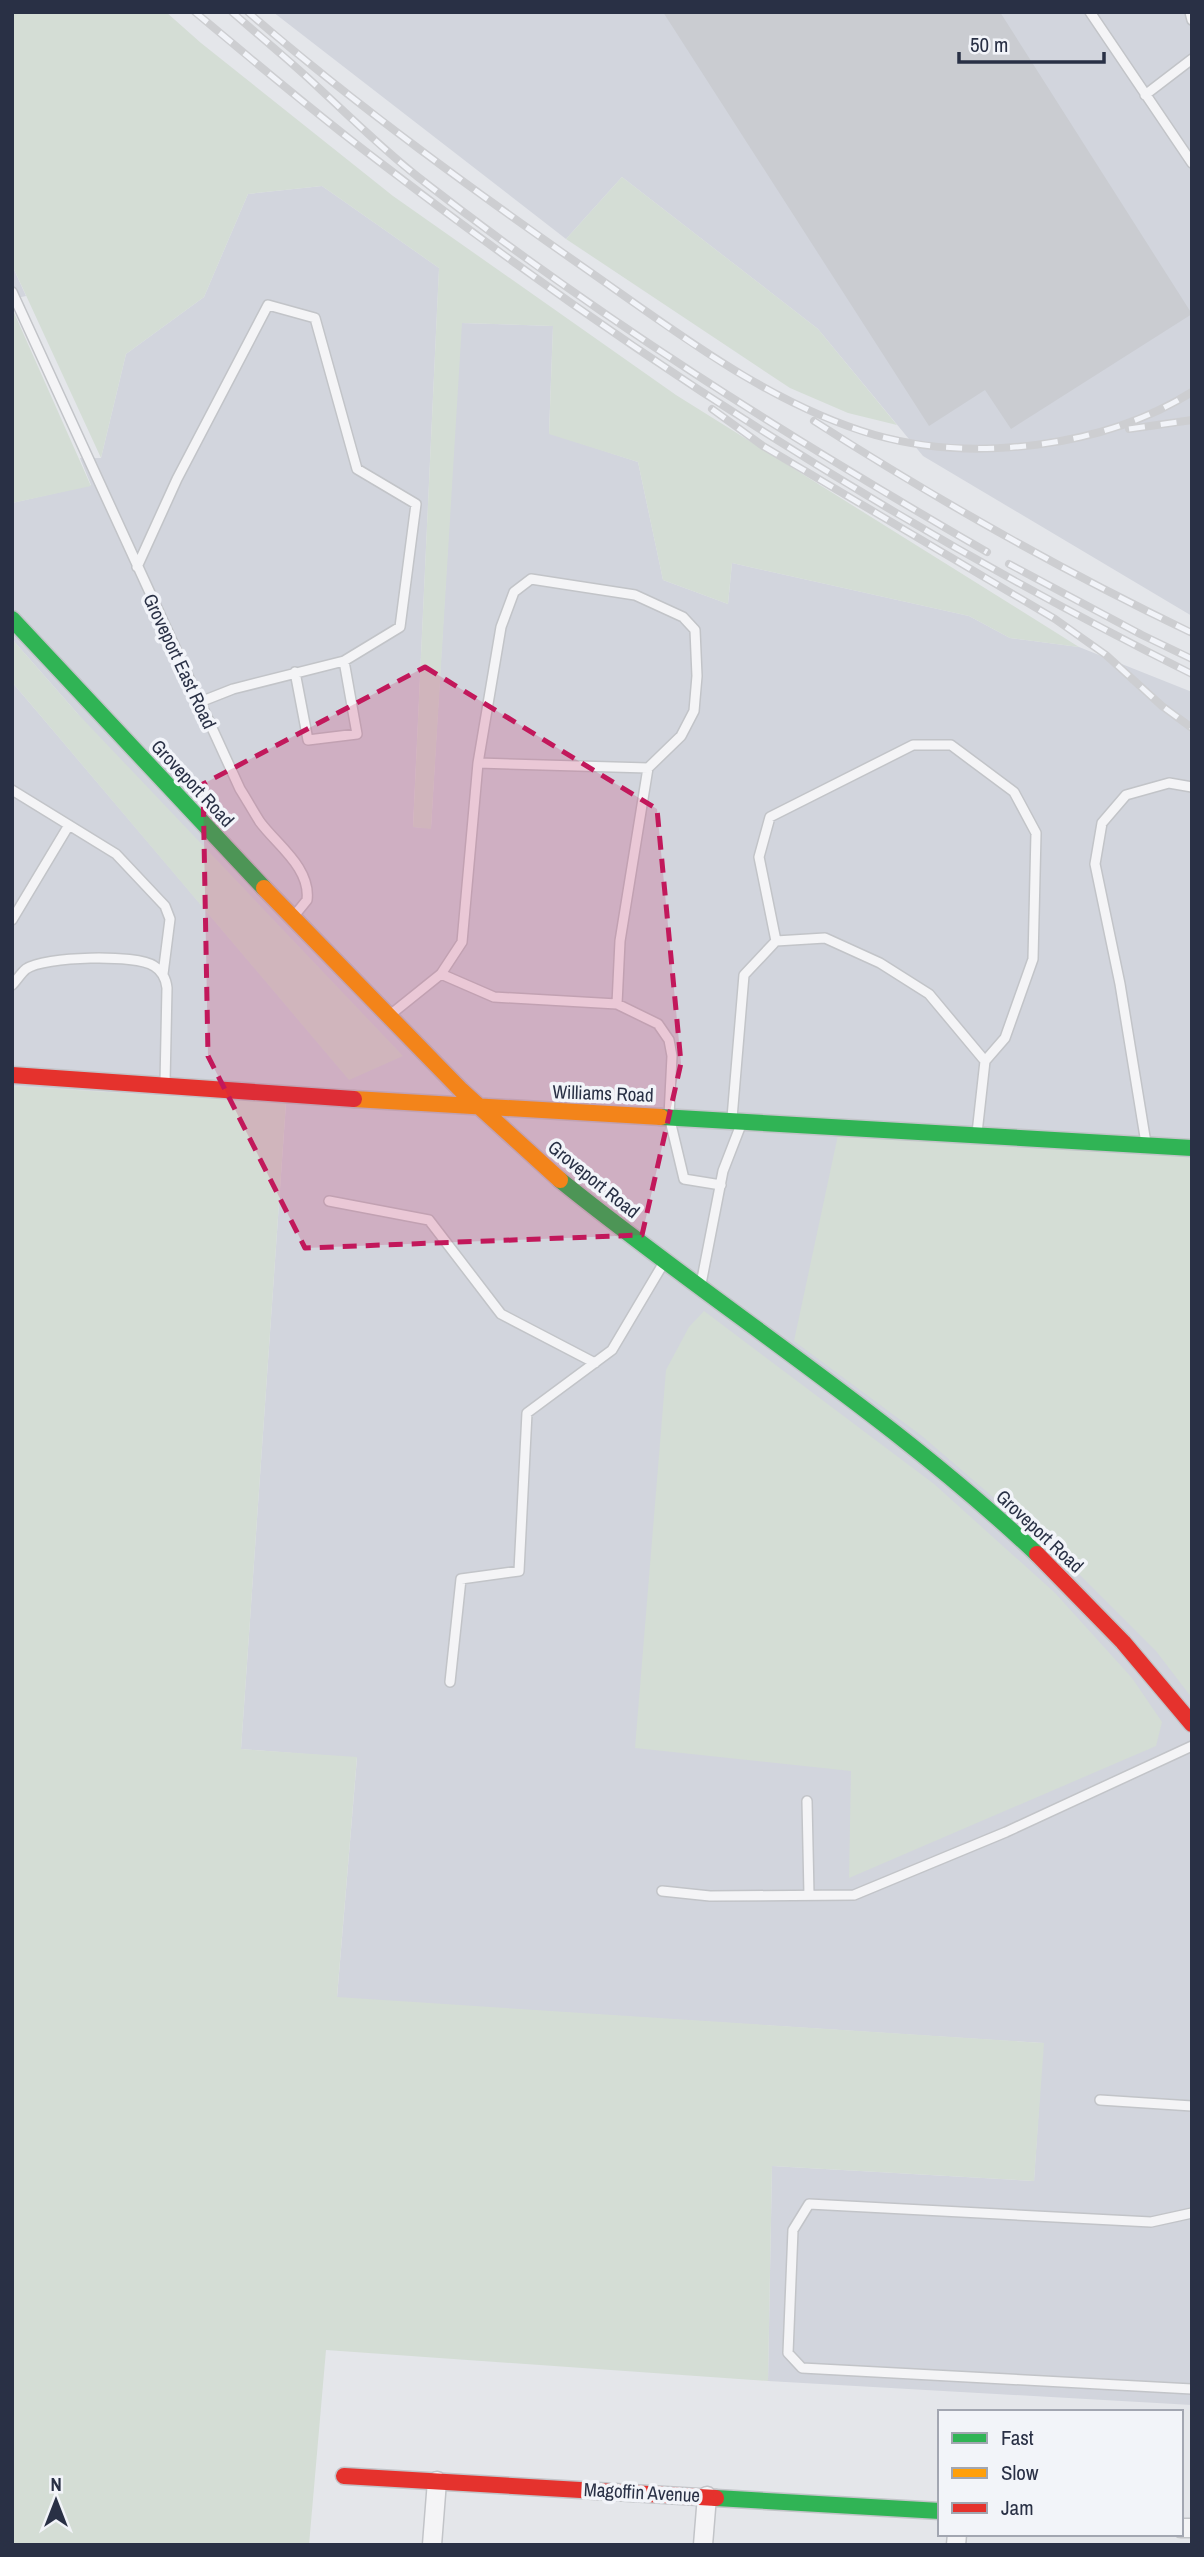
<svg xmlns="http://www.w3.org/2000/svg" width="1204" height="2557" font-family="'Archivo Narrow',sans-serif">
<style>
.built{fill:#d2d5dd}
.green{fill:#d4ddd5}
.building{fill:#caccd1}
.lines{fill:none;stroke-linecap:round;stroke-linejoin:round}
.lane-casing{stroke:#c2c4c8;stroke-width:12}
.street-casing{stroke:#c2c4c8;stroke-width:21}
.fast-casing{stroke:#c2c4c8;stroke-width:19}
.slow-casing{stroke:#c2c4c8;stroke-width:19}
.jam-casing{stroke:#c2c4c8;stroke-width:19}
.lane{stroke:#f4f4f6;stroke-width:9}
.street{stroke:#f4f4f6;stroke-width:18}
.fast{stroke:#30b455;stroke-width:16}
.slow{stroke:#ff9f0a;stroke-width:16}
.jam{stroke:#e5322d;stroke-width:16}
.rail-casing{stroke:#cdced1;stroke-width:8}
.rail{stroke:#f2f4f9;stroke-width:5;stroke-dasharray:16;stroke-linecap:butt}
.marked{fill:#c2185b;fill-opacity:0.2;stroke:#c2185b;stroke-width:5;stroke-dasharray:14 9;stroke-linejoin:round}
.labels{text-anchor:middle;dominant-baseline:central;stroke-width:7;stroke-linejoin:round;paint-order:stroke}
.street-label{font-size:19px;fill:#293045;stroke:#f2f4f9}
</style>
<rect width="100%" height="100%" fill="#e4e6ea"/>
<path class="built" d="M273 12H1192V616L923 456 818 329 622 177 566 239Z
M322 186 439 268 413 827 431 828 461 323 553 326 549 433 638 462 663 580 728 604 732 563 969 616 1010 638 1079 647 1192 692V2405L768 2381 772 2166 1034 2181 1043 2043 337 1998 357 1758 241 1749 286 1103 12 1086V682L349 1079 77 713 12 639V503L91 485 80 458H101L126 354 204 297 248 194Z
M12 265 26 296 12 299Z"/>
<path class="green" d="M12 12H166L201 43 393 196 676 395 1079 647 1010 638 969 616 732 563 728 604 663 580 638 462 549 434 553 326 462 323 431 829 413 827 439 268 322 186 248 194 204 297 126 354 101 458 12 265Z
M622 177 818 329 897 425 848 413 790 388 566 239Z
M12 308 91 486 12 503Z
M12 639 77 713 403 1056 349 1080 12 682Z
M12 1086 286 1103 241 1749 357 1757 337 1997 1044 2043 1034 2181 772 2166 768 2381 326 2350 309 2545H12Z
M838 1135 1192 1157V1698L1156 1651 1058 1553 922 1436 794 1341Z
M704 1311 934 1484 1055 1593 1132 1678 1162 1722 1156 1746 849 1878 851 1771 635 1748 666 1370 689 1327Z"/>
<path class="building" d="M663 12H1000L1192 314 1011 429 985 390 929 426Z"/>
<g class="lines">
<defs>
<path id="lane" d="M1090 12 1192 163
M1190 12 1192 20
M1145 95 1192 59
M12 292 240 789C247 800 253 811 260 822 277 845 311 868 307 900L294 916
M137 567 177 479 268 305 315 318 357 469 416 504 400 627 344 661 233 689 200 702
M295 672 308 740 357 734 344 661
M478 763 501 627 514 592 531 579 635 595 683 617 695 630 697 676 694 711 681 736 648 768
M12 790 116 854 165 906 170 919 163 974
M12 920 69 825
M776 941 759 857 770 817 913 745H951L1014 792 1036 833 1033 959 1005 1038 985 1061
M441 974 494 997 617 1004 658 1024 669 1040 672 1056 669 1116 684 1179 721 1185
M12 985C17 980 21 973 26 969 44 956 137 954 154 966 162 971 166 978 167 988L165 1083
M390 1015 441 974 462 942 478 763 648 768 620 941 617 1004
M732 1118 744 975 776 941 825 938 880 963 929 994 985 1061 977 1133
M1146 1143 1120 984 1095 864 1102 823 1126 795 1169 783 1192 787
M329 1201 429 1220 501 1314 595 1363
M701 1284 723 1171 742 1122
M450 1682 461 1579 519 1571 527 1413 612 1350 663 1264
M807 1801 809 1895
M662 1891 710 1896 854 1895 1006 1832 1192 1746
M1100 2100 1192 2106
M1192 2213 1151 2222 809 2204 793 2230 788 2353 802 2368 1192 2389"/>
<path id="street" d="M1181 2528H1192
M432 2545 437 2481
M703 2545 707 2496
M956 2545 957 2534"/>
<path id="fast" d="M12 619 264 888
M661 1117 1192 1148
M560 1180C717 1307 890 1415 1037 1554
M716 2498 940 2511"/>
<path id="slow" d="M264 888 461 1090 560 1180
M354 1099 661 1117"/>
<path id="jam" d="M12 1075 354 1099
M1037 1554 1123 1642 1192 1724
M344 2476 716 2498"/>
</defs>
<use href="#lane" class="lane-casing"/>
<use href="#street" class="street-casing"/>
<use href="#fast" class="fast-casing"/>
<use href="#slow" class="slow-casing"/>
<use href="#jam" class="jam-casing"/>
<use href="#lane" class="lane"/>
<use href="#street" class="street"/>
<use href="#fast" class="fast"/>
<use href="#slow" class="slow"/>
<use href="#jam" class="jam"/>
<defs>
<path id="rail" d="M195 12C255 62 315 113 377 160 631 356 905 531 1192 674
M232 12C257 34 283 55 308 78 344 111 379 146 418 177 597 317 791 439 987 552
M248 12C358 107 477 193 596 276 683 337 772 405 875 435 975 463 1104 447 1192 392
M712 409 763 446 1055 619 1106 655 1162 706 1192 728
M814 421C934 498 1063 571 1192 633
M1129 429 1192 420
M1009 564 1142 635 1192 659"/>
</defs>
<use href="#rail" class="rail-casing"/>
<use href="#rail" class="rail"/>
</g>
<path class="marked" d="M425 667 657 809 681 1063 642 1235 305 1248 208 1056 203 784Z"/>
<g class="labels">
<g class="street-label">
<text transform="translate(180 661) rotate(65)">Groveport East Road</text>
<text transform="translate(193 783) rotate(47)">Groveport Road</text>
<text transform="translate(603 1093) rotate(2)">Williams Road</text>
<text transform="translate(594 1179) rotate(39)">Groveport Road</text>
<text transform="translate(1040 1531) rotate(43)">Groveport Road</text>
<text transform="translate(642 2492) rotate(3)">Magoffin Avenue</text>
</g>
</g>
<rect width="1204" height="2557" fill="none" stroke="#293045" stroke-width="28"/>
<rect x="938" y="2410" width="245" height="126" fill="#f2f4f9" stroke="#a2a6b1" stroke-width="2"/>
<rect x="952" y="2433" width="35" height="10" fill="#30b455" stroke="#a2a6b1" stroke-width="2"/>
<text x="1001" y="2445" font-size="21" fill="#293045">Fast</text>
<rect x="952" y="2468" width="35" height="10" fill="#ff9f0a" stroke="#a2a6b1" stroke-width="2"/>
<text x="1001" y="2480" font-size="21" fill="#293045">Slow</text>
<rect x="952" y="2503" width="35" height="10" fill="#e5322d" stroke="#a2a6b1" stroke-width="2"/>
<text x="1001" y="2515" font-size="21" fill="#293045">Jam</text>
<g transform="translate(56 2501)" stroke="#f2f4f9" stroke-width="5" paint-order="stroke">
<path d="M0-5L12 26L0 18L-12 26Z" fill="#293045"/>
<text y="-10" font-size="19" font-weight="bold" text-anchor="middle" fill="#293045">N</text>
</g>
<path d="M959 52v10h145v-10" fill="none" stroke="#293045" stroke-width="3.5"/>
<text x="970" y="52" font-size="21" fill="#293045" stroke="#f2f4f9" stroke-width="5" paint-order="stroke">50 m</text>
</svg>
